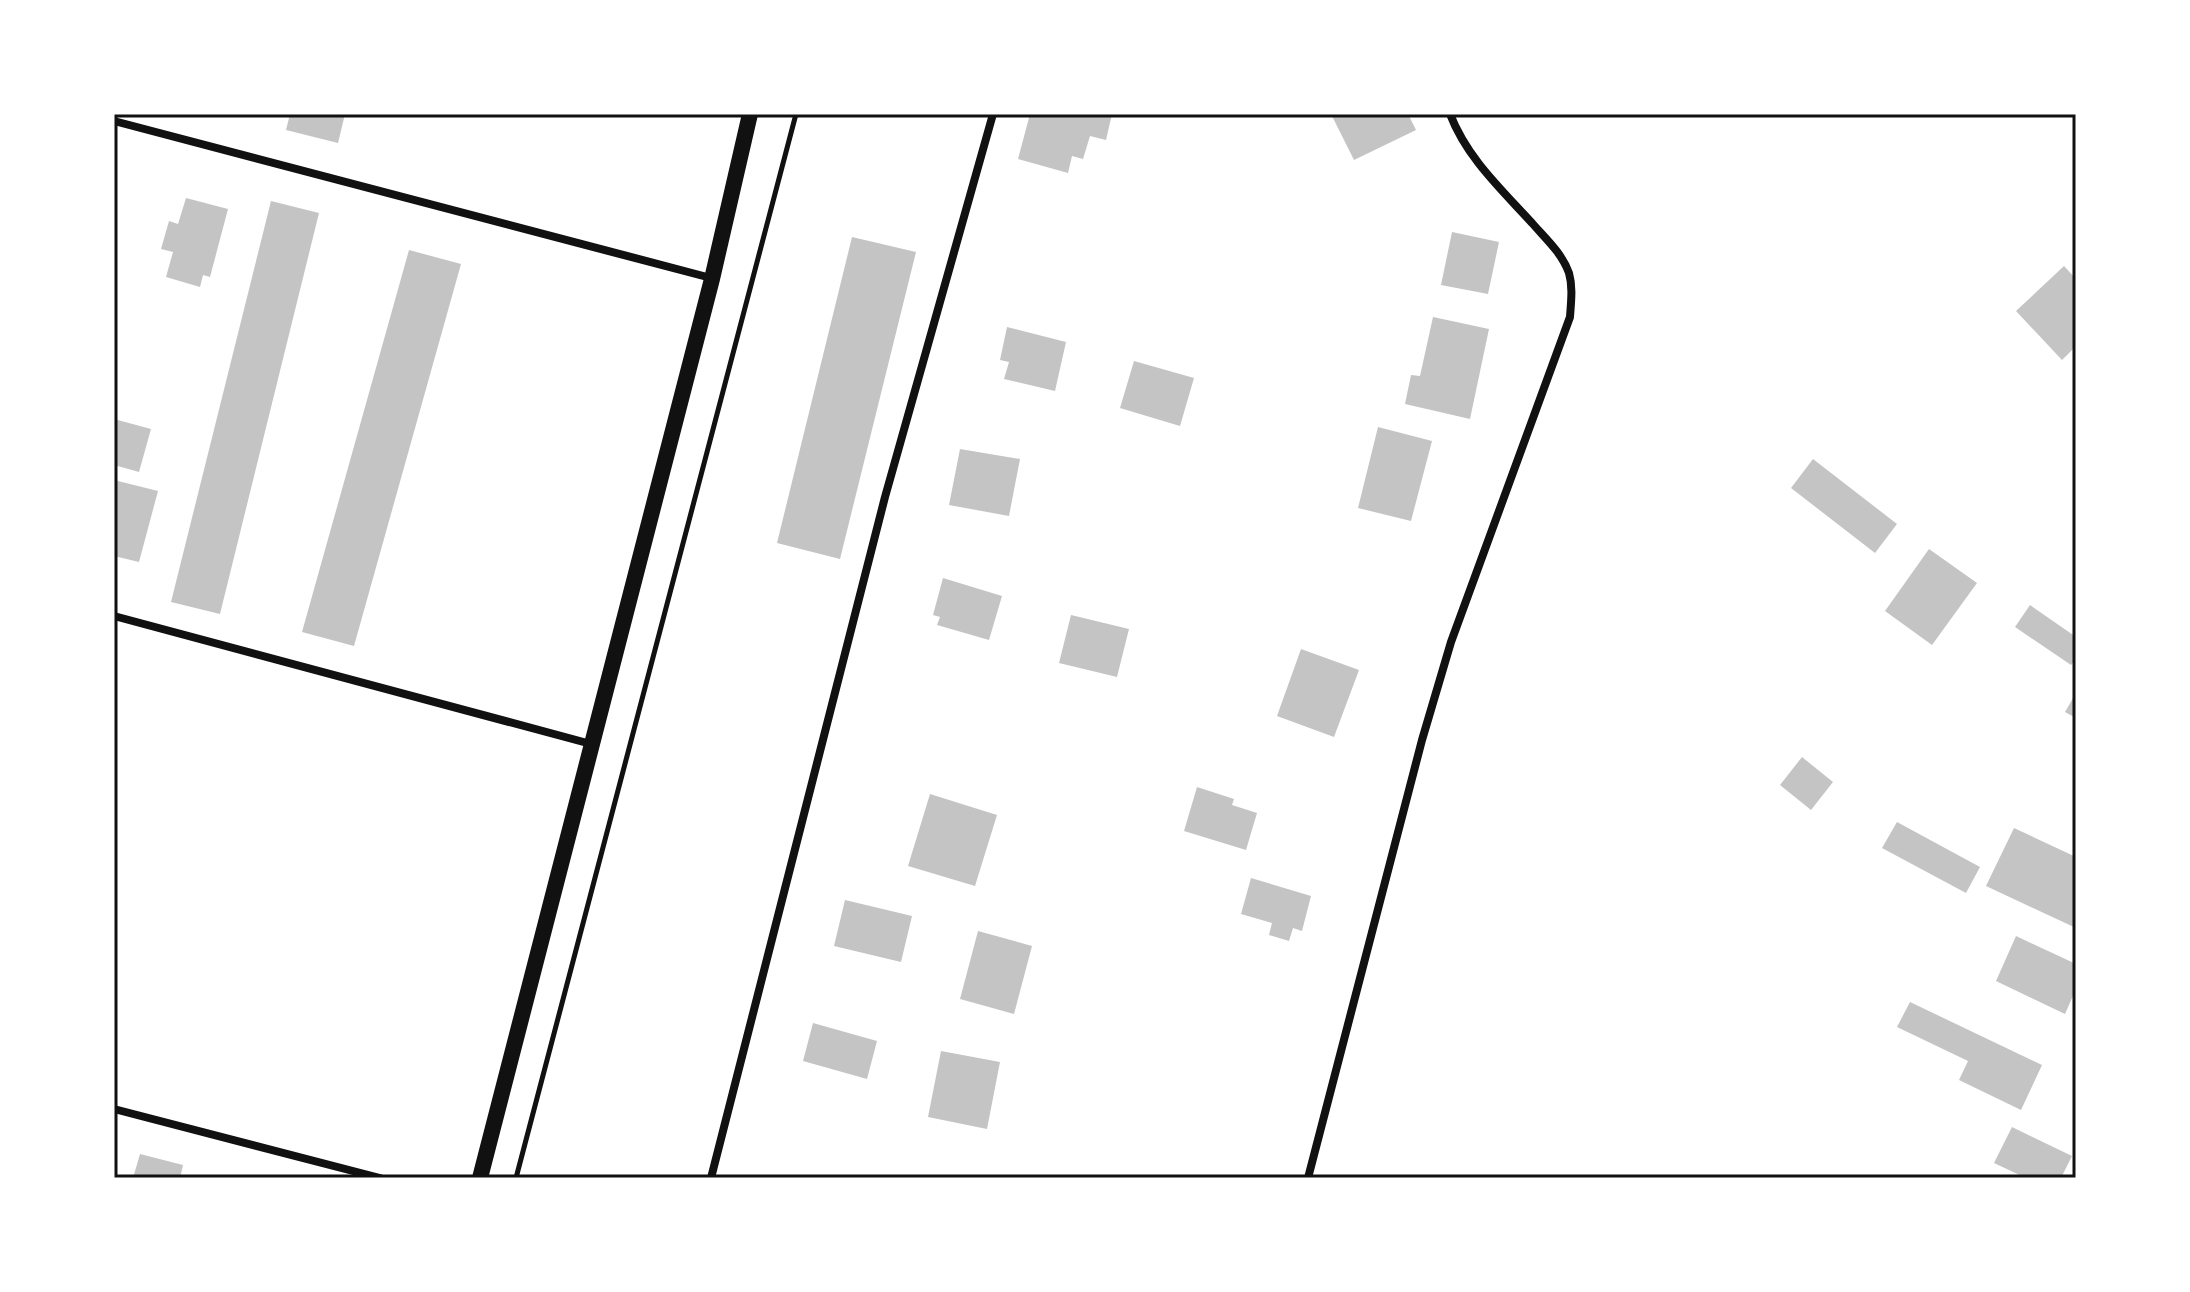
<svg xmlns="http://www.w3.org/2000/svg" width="2190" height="1292" font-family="Overpass,sans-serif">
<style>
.building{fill:#c4c4c4}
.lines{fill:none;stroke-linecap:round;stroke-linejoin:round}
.path{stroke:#111;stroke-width:5}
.minor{stroke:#111;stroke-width:8}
.secondary{stroke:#111;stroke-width:16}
.neatline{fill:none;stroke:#111;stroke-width:3}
</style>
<rect width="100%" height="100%" fill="#fff"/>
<path class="building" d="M290 114H345L338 143 286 130Z
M1030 114H1112L1106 140 1090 136 1083 159 1072 156 1068 173 1018 159Z
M1331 114H1408L1416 130 1354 160Z
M186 198 228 209 210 277 203 275 200 287 166 277 173 252 161 249 169 221 178 224Z
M271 201 319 213 220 614 171 602Z
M1452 232 1499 242 1488 294 1441 285Z
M852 237 916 252 840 559 777 543Z
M409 250 461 264 354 646 302 632Z
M2064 266 2076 279V346L2062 360 2016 311Z
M1433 317 1489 329 1470 419 1405 404 1411 375 1420 376Z
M1007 327 1066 342 1055 391 1004 379 1009 362 1000 360Z
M1134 361 1194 378 1180 426 1120 408Z
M114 419 151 429 139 472 114 465Z
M1378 427 1432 441 1411 521 1358 508Z
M960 449 1020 459 1009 516 949 505Z
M1813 459 1897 524 1875 553 1791 488Z
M114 480 158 491 139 562 114 556Z
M1929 549 1977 583 1932 645 1885 611Z
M943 578 1002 596 989 640 937 625 940 617 933 615Z
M2030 605 2076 637V659L2071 665 2015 627Z
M1071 615 1129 629 1117 677 1059 663Z
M1301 649 1359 670 1334 737 1277 716Z
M2076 693V718L2065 712Z
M1802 757 1833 782 1811 810 1780 785Z
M1197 787 1234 799 1232 805 1257 813 1246 850 1184 831Z
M930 794 997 815 975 886 908 866Z
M1897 822 1980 867 1966 893 1882 848Z
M2014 828 2076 857V928L1986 886Z
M1251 878 1311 896 1302 931 1293 928 1289 941 1269 935 1272 923 1241 914Z
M845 900 912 916 901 962 834 946Z
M978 931 1032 946 1014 1014 960 999Z
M2016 936 2076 964V989L2065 1014 1996 981Z
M1910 1002 2042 1065 2021 1110 1959 1080 1968 1061 1897 1027Z
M813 1023 877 1041 867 1079 803 1061Z
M941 1051 1000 1062 987 1129 928 1117Z
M2012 1127 2072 1156 2061 1178H2026L1994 1163Z
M140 1154 183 1165 180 1178H133Z"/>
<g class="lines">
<path class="path" d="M516 1178 796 114"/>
<path class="minor" d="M114 121 711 278
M114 616 591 744
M114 1109 380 1178
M711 1178 885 497 993 114
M1308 1178 1422 740 1451 642 1570 317C1571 302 1573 287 1569 273 1562 253 1545 238 1532 223 1501 189 1467 158 1450 114"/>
<path class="secondary" d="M480 1178 712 279 750 114"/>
</g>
<rect width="2190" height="1292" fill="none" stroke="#ffffff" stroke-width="232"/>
<rect x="116" y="116" width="1958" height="1060" class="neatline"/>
</svg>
